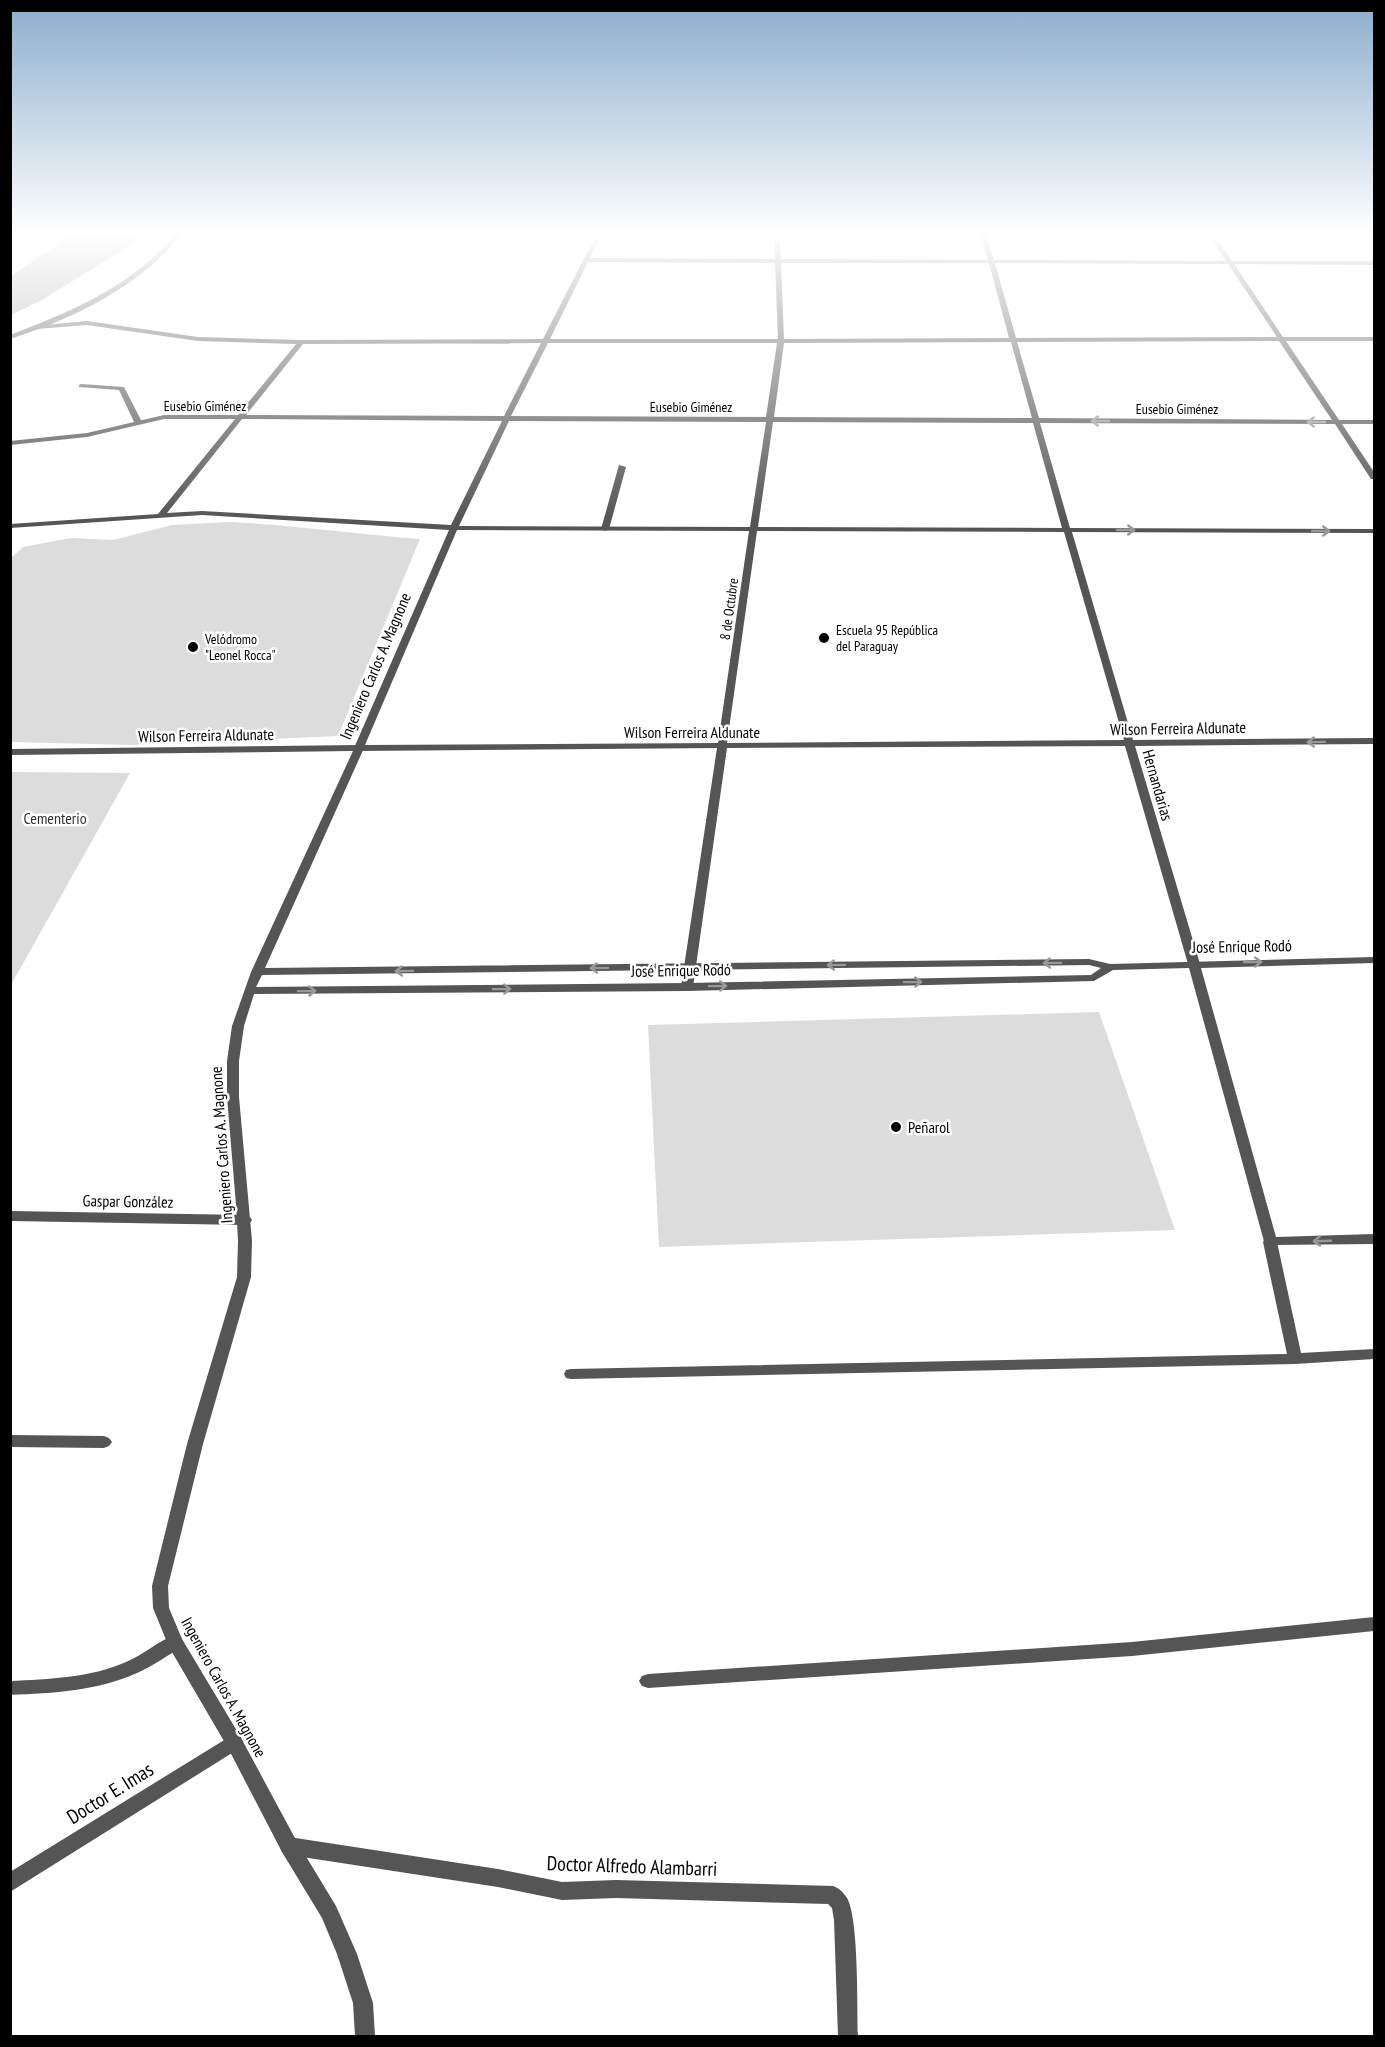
<svg xmlns="http://www.w3.org/2000/svg" width="1385" height="2047" font-family="'PT Sans Narrow',sans-serif">
<style>
.green{fill:#dcdcdc}
.water{fill:#a3a3a3}
.lines{fill:none;stroke-linecap:round;stroke-linejoin:round}
.service{fill:#555;fill-rule:evenodd}
.minor{fill:#555;fill-rule:evenodd}
.tertiary{fill:#555;fill-rule:evenodd}
.oneway{stroke:#999}
.poi-dot{fill:#000;stroke:#fff;stroke-width:2}
.labels{text-anchor:middle;dominant-baseline:central;stroke-width:5;stroke-linejoin:round;paint-order:stroke}
.far-street-label{font-size:14px;fill:#000;stroke:#fff}
.far-poi-label{font-size:14px;fill:#000;stroke:#fff;text-anchor:start}
.street-label{font-size:16px;fill:#000;stroke:#fff}
.park-label{font-size:16px;fill:#333;stroke:#fff}
.poi-label{font-size:16px;fill:#000;stroke:#fff;text-anchor:start}
.near-street-label{font-size:20px;fill:#000;stroke:#fff}
</style>
<rect width="100%" height="100%" fill="#fff"/>
<path class="green" d="M230 522C293 525 356 534 420 539L338 736 132 745 11 742V558L23 547 71 538 113 540 172 525Z
M11 772 130 773 11 985 10 772Z
M1099 1012 1175 1230 659 1247 648 1025Z"/>
<path class="water" d="M66 233H144L134 243 42 300 11 315V276L57 245Z"/>
<g class="lines">
<path class="service" d="M81 384 124 387 142 422 135 424 119 390 79 387V385Z
M619 465 626 467 609 529 605 531 601 529Z
M10 1435 104 1436 109 1438 112 1442 109 1446 104 1448 10 1447Z"/>
<path class="minor" d="M597 233H603L590 258 775 259 774 233H780L781 259 988 260 980 233H986L994 260 1226 261 1207 233H1213L1232 261H1374V265L1234 264 1283 337H1374V341H1286L1339 420H1374V424H1342L1374 472V479H1371L1335 424 1040 423 1070 528 1374 529V533L1072 532 1133 740 1374 738V744L1135 746 1200 964 1198 966H1190L1188 964 1125 746 727 748 693 987 687 991 683 989 681 987 717 748 359 751 354 748 449 530 202 515 10 528V524L158 514 235 419H164L87 437 10 445V441L87 433 164 415H238L296 344 198 341 87 325 37 329 35 328V326L87 321 198 337 301 340 543 339ZM588 262 775 263 778 339H550ZM781 263H989L1009 338 784 339ZM995 263 1228 264 1277 337 1016 338ZM1279 341 1332 420 1039 418 1017 342ZM1011 342 1032 418 774 417 784 343ZM541 343 504 416 246 415 303 344ZM548 343H777L766 417 511 416ZM242 419 502 421 451 525 202 511 167 513ZM509 421 766 422 750 527 459 526ZM773 422 1033 423 1062 528 758 527ZM457 530 749 531 718 743 365 745ZM757 531 1064 532 1124 740 727 743Z
M10 1211 245 1215 250 1217 252 1220 250 1223 245 1225 10 1221Z
M1270 1237 1275 1239 1277 1242 1301 1353 1374 1349V1359L1295 1364 571 1379 566 1378 564 1374 566 1370 571 1369 1287 1354 1263 1242 1265 1239Z
M1374 1617V1631L1132 1656 648 1688 642 1686 639 1681 642 1676 648 1674 1132 1642Z
M175 1635 181 1637 183 1642 181 1647C167 1656 153 1666 137 1673 97 1691 54 1693 10 1695V1681C49 1679 90 1678 126 1662 143 1655 158 1641 175 1635Z
M234 1734 240 1736 243 1742 240 1748 10 1892V1872Z
M289 1837 498 1869 562 1882 616 1880 833 1886C839 1888 843 1892 847 1898 859 1919 857 2007 858 2036H838L834 1920 832 1908 828 1904 616 1898 562 1900 498 1887 289 1855 282 1852 280 1846 282 1840Z"/>
<path class="tertiary" d="M177 233H183C139 287 75 318 10 339V335C74 310 131 287 177 233Z
M359 745 364 748 265 968 1089 959 1110 964 1374 957V963L1201 968 1276 1237 1374 1234V1244L1265 1245 1189 968 1113 970 1094 981 687 991 254 994 244 1026 239 1061V1097L252 1241 251 1277 203 1444 168 1586 169 1608 182 1639 240 1736 296 1840 336 1906 357 1954 373 2003 375 2036H355L353 2003 337 1954 322 1918 282 1852 228 1748 169 1647 153 1608 152 1586 187 1444 237 1277 238 1241 236 1205 227 1097V1061L232 1026 251 972 353 751 10 755V749ZM1089 965 1101 968 1091 975 687 983 256 987 262 975Z"/>
</g>
<defs><path id="oneway-shaft" d="M-6 0H5M1.5-3L5.5 0L1.5 3" fill="none" stroke-width="1.6" stroke-linecap="round" stroke-linejoin="round" transform="scale(1.5)"/></defs>
<g class="oneway">
<use href="#oneway-shaft" transform="translate(1100 421) rotate(-180)"/>
<use href="#oneway-shaft" transform="translate(1316 422) rotate(-180)"/>
<use href="#oneway-shaft" transform="translate(1126 530)"/>
<use href="#oneway-shaft" transform="translate(1321 531)"/>
<use href="#oneway-shaft" transform="translate(1316 742) rotate(179)"/>
<use href="#oneway-shaft" transform="translate(1253 962) rotate(-1)"/>
<use href="#oneway-shaft" transform="translate(1052 963) rotate(179)"/>
<use href="#oneway-shaft" transform="translate(836 965) rotate(179)"/>
<use href="#oneway-shaft" transform="translate(599 968) rotate(179)"/>
<use href="#oneway-shaft" transform="translate(404 971) rotate(179)"/>
<use href="#oneway-shaft" transform="translate(913 982) rotate(-1)"/>
<use href="#oneway-shaft" transform="translate(718 986) rotate(-1)"/>
<use href="#oneway-shaft" transform="translate(502 989) rotate(-1)"/>
<use href="#oneway-shaft" transform="translate(307 991) rotate(-1)"/>
<use href="#oneway-shaft" transform="translate(1322 1241) rotate(178)"/>
</g>
<linearGradient id="sky" x2="0" y2="1"><stop stop-color="#8cadcc"/><stop offset="0.45" stop-color="#fff"/><stop offset="1" stop-color="#fff" stop-opacity="0"/></linearGradient>
<rect width="1385" height="520" fill="url(#sky)"/>
<g class="poi-dot">
<circle cx="824" cy="638" r="6"/>
<circle cx="193" cy="647" r="6"/>
<circle cx="896" cy="1127" r="6"/>
</g>
<g class="labels">
<g class="far-street-label">
<text x="205" y="406">Eusebio Giménez</text>
<text x="691" y="407">Eusebio Giménez</text>
<text x="1177" y="409">Eusebio Giménez</text>
<text transform="translate(729 609) rotate(-82)">8 de Octubre</text>
</g>
<g class="far-poi-label">
<text x="836" y="630">Escuela 95 República<tspan x="836" dy="16">del Paraguay</tspan></text>
<text x="205" y="639">Velódromo<tspan x="205" dy="16">"Leonel Rocca"</tspan></text>
</g>
<g class="street-label">
<text transform="translate(375 666) rotate(-67)">Ingeniero Carlos A. Magnone</text>
<text transform="translate(1178 728) rotate(-1)">Wilson Ferreira Aldunate</text>
<text x="692" y="732">Wilson Ferreira Aldunate</text>
<text transform="translate(206 735) rotate(-1)">Wilson Ferreira Aldunate</text>
<text transform="translate(1158 785) rotate(74)">Hernandarias</text>
<text transform="translate(1242 946) rotate(-1)">José Enrique Rodó</text>
<text transform="translate(681 970) rotate(-1)">José Enrique Rodó</text>
<text transform="translate(221 1145) rotate(-94)">Ingeniero Carlos A. Magnone</text>
<text transform="translate(128 1201) rotate(1)">Gaspar González</text>
<text transform="translate(224 1687) rotate(61)">Ingeniero Carlos A. Magnone</text>
</g>
<g class="park-label">
<text x="55" y="818">Cementerio</text>
</g>
<g class="poi-label">
<text x="908" y="1127">Peñarol</text>
</g>
<g class="near-street-label">
<text transform="translate(110 1793) rotate(-32)">Doctor E. Imas</text>
<text transform="translate(632 1866) rotate(2)">Doctor Alfredo Alambarri</text>
</g>
</g>
<rect width="1385" height="2047" fill="none" stroke="#000000" stroke-width="24"/>
</svg>
